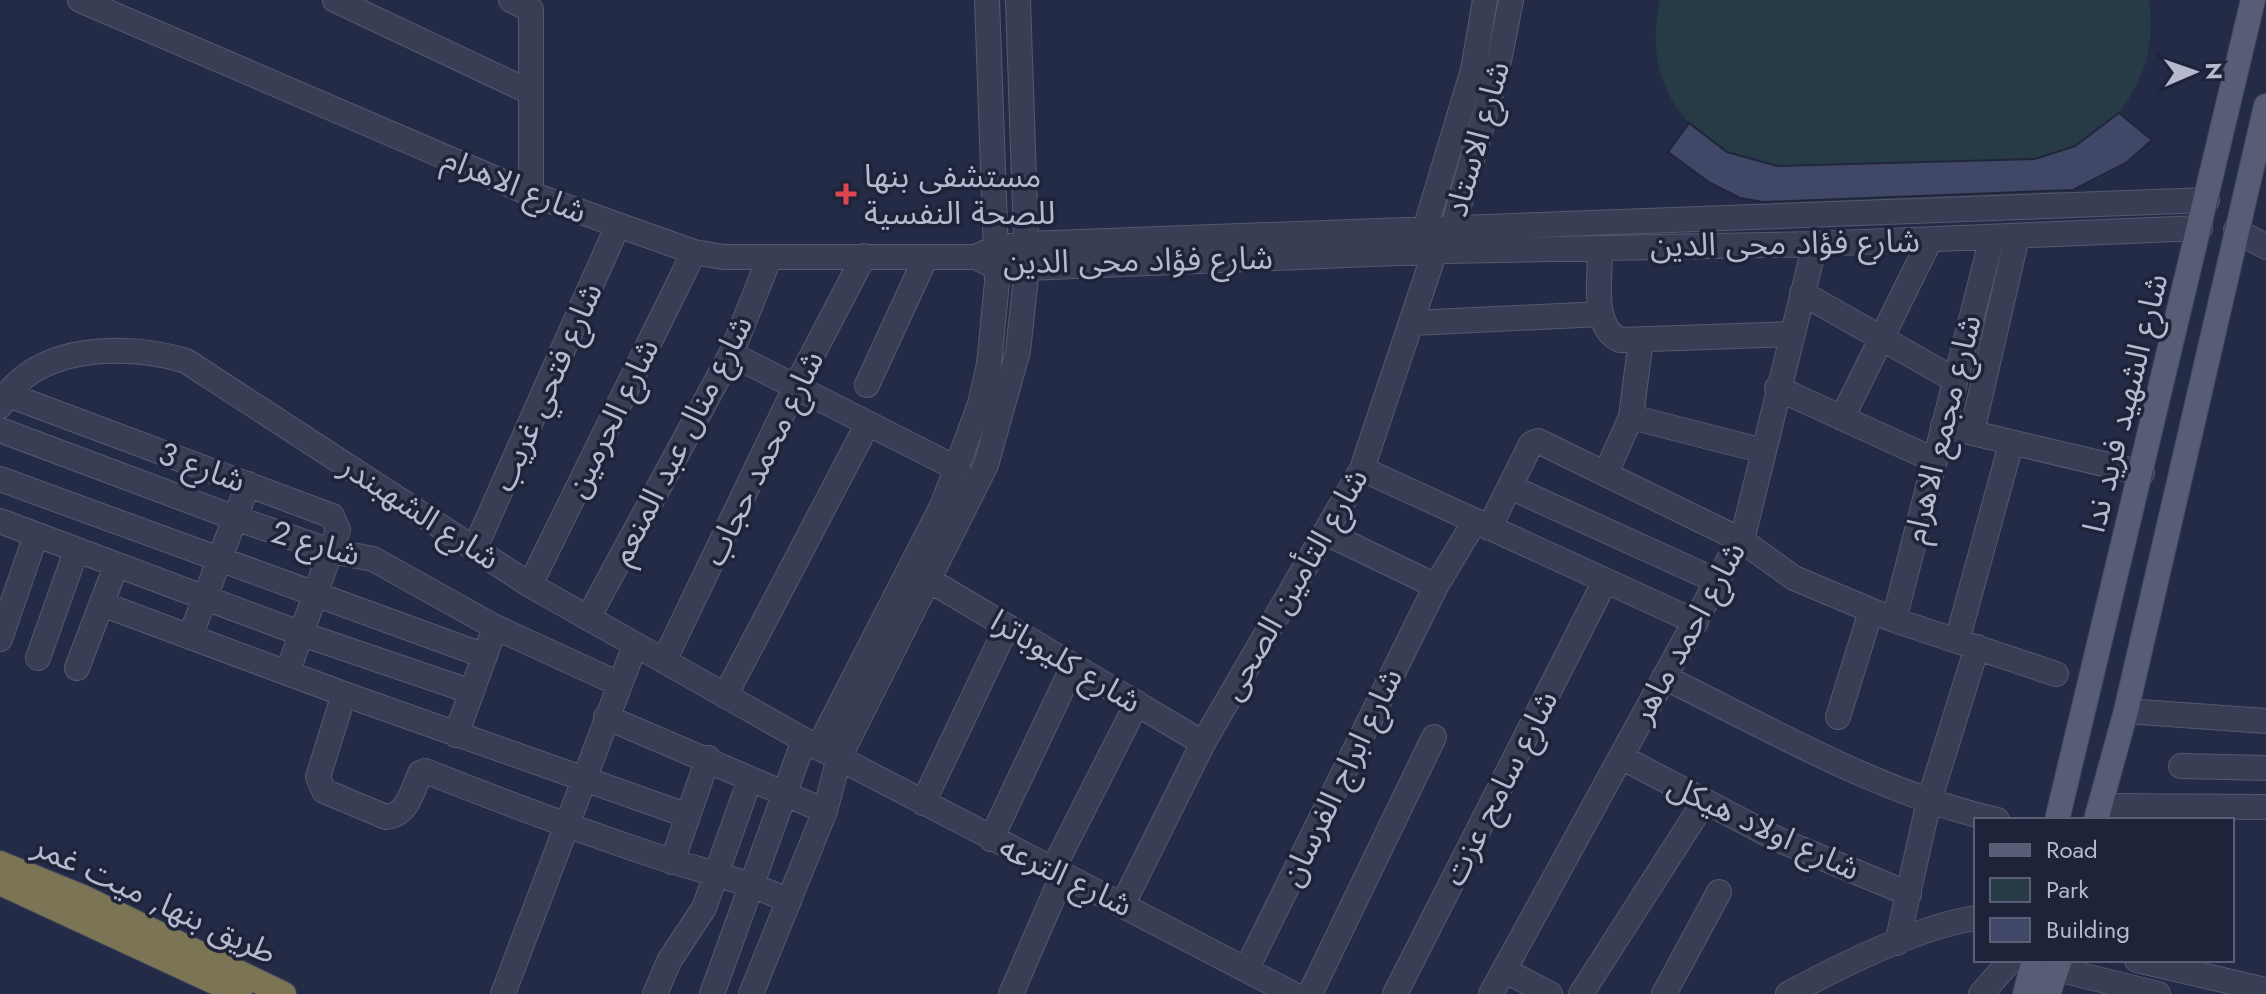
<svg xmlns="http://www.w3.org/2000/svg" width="2266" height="994" font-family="Jost,'Noto Sans Arabic',sans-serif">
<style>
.green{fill:#273b46}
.building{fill:#414766;stroke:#20253c;stroke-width:2}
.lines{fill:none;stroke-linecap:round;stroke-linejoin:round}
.minor-casing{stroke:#55596f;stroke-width:26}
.major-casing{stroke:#43475e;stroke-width:26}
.highway-casing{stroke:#41465c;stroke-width:26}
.minor{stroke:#393e55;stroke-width:24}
.major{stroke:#575d75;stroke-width:24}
.highway{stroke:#7b7555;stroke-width:24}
.health-dot{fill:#e0444e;stroke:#1e233a;stroke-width:3}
.labels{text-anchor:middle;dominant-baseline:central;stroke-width:7;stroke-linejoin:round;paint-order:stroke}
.street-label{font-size:32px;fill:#b7bace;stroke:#1e233a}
.poi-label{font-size:32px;fill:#b7bace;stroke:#1e233a;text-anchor:start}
</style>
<rect width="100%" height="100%" fill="#242b46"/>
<path class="green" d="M1660 0H2149C2155 43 2145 79 2119 113L2152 140 2107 175 2070 191 2042 196 1784 205 1740 198 1710 183 1668 152 1689 123C1657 88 1650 45 1660 0Z"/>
<path class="building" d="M2119 113 2152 140 2126 163 2073 190 1763 202 1740 198 1710 183 1668 152 1689 123 1727 152 1777 166 2035 159 2075 146Z"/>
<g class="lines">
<defs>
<path id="minor" d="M80 0 531 194 694 252 723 257H976L997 268H1027L1446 251 1815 244 2200 228
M335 0 530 92
M511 0 531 10V194
M2236 230 2266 247
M1429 243 1425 229 1473 70 1485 0
M1600 248C1601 275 1590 327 1620 340L1791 334
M976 257 997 247 1027 244 2207 200
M1802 293 1955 380
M1412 323 1601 314
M731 354 958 469
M867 385 926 257
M1777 388 1934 460
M6 394 332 516 338 530 288 671
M0 406C33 343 128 343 186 361L530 585 804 740 1293 994
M1631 417 1764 451
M1842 418 1930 240
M1943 426 2142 473
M0 430 235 518 331 551 373 559 495 627 619 684
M1972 432 2017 237
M1362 469 1696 622
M1606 473 1631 417 1641 339
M0 479 485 656
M1510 487 1719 582
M0 521 302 634 472 692
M1489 528 1531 444 1538 441 1741 540 1794 578 1894 620 2056 674
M1326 533 1436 586
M475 548 618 225
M929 580 1203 743
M530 585 694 252
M102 604 344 694 686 815
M588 618 731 354 769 259
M1894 620 1992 238
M190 637 248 484
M0 639 36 535
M1957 641 2011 444
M38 658 76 551
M664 661 795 388 864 256
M77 668 116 566
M1664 677C1772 730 1879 793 1997 820
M344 694 318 777 324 791 386 817C408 815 412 791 420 773L425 771C501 801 578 830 656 856 701 871 746 880 789 901
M725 696 867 425
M2126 711 2266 721
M606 717 825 811
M1838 717 1871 611
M456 735 490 641
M818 748 943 504 980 404 989 364 997 282 987 0
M1621 757 1777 839 1909 894
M2181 766 2266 768
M923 803 1007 626
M2100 806 2266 807
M991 839 1073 666
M672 862 708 758
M1053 869 1137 703
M1123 904 1203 743 1362 469 1435 251 1453 227 1496 76 1511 0
M1897 943 1929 801 1977 647
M2137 960 2266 990
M1247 968 1436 586 1475 521
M2057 969 2158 994
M1504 970 1550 994
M503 994 635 645
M655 994 669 961 704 908 750 779
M712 994 804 740
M751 994 825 811 839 758 986 465 1018 351 1027 268 1018 0
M1011 994 1063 874
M1310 994 1434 737
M1395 994 1605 581
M1491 994 1744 532 1815 244
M1581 994 1704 802
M1664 994 1719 892
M1788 994C1838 967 1920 926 1976 918
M1981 994 2011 960"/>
<path id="major" d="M2057 820 2253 0
M2096 820 2126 711 2266 106
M2025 994 2034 960
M2048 994 2060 960"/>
<path id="highway" d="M0 863 83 897 284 994
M0 883 240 994"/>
</defs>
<use href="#minor" class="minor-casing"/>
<use href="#major" class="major-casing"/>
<use href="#highway" class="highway-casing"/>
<use href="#minor" class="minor"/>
<use href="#major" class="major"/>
<use href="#highway" class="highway"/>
</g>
<path class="health-dot" d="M842 182h8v8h8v8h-8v8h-8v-8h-8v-8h8z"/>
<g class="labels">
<g class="street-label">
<text transform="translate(1477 139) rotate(-74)">شارع الاستاد</text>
<text transform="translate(515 185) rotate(22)">شارع الاهرام</text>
<text transform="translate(1785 243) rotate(-1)">شارع فؤاد محى الدين</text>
<text transform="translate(1138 260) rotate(-1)">شارع فؤاد محى الدين</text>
<text transform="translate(547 387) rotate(-66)">شارع فتحي غريب</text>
<text transform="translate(2125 403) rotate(-76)">شارع الشهيد فريد ندا</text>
<text transform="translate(612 418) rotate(-64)">شارع الحرمين</text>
<text transform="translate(1942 429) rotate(-76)">شارع مجمع الاهرام</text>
<text transform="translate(681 440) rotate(-63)">شارع منال عبد المنعم</text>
<text transform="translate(763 458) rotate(-64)">شارع محمد حجاب</text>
<text transform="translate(202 467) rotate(20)">شارع 3</text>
<text transform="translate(420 512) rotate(33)">شارع الشهبندر</text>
<text transform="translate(316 543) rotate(16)">شارع 2</text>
<text transform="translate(1294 584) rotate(-60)">شارع التأمين الصحى</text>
<text transform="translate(1688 632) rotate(-61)">شارع احمد ماهر</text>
<text transform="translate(1066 661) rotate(31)">شارع كليوباترا</text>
<text transform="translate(1341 777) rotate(-64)">شارع ابراج الفرسان</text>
<text transform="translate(1500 788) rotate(-63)">شارع سامح عزت</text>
<text transform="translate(1764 827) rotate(25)">شارع اولاد هيكل</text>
<text transform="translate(1066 876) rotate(26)">شارع الترعه</text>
<text transform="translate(155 899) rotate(25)">طريق بنها, ميت غمر</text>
</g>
<g class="poi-label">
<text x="864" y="176">مستشفى بنها<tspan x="864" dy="37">للصحة النفسية</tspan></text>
</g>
</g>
<rect x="1974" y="818" width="260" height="144" fill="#1e233a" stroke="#5b5f75" stroke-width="2"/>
<rect x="1990" y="844" width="40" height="12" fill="#575d75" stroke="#5b5f75" stroke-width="2"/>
<text x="2046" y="858" font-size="24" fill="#b7bace">Road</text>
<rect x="1990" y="878" width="40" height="24" fill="#273b46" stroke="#5b5f75" stroke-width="2"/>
<text x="2046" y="898" font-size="24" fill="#b7bace">Park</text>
<rect x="1990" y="918" width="40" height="24" fill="#414766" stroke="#5b5f75" stroke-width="2"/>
<text x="2046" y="938" font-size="24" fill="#b7bace">Building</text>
<g transform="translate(2194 72) rotate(88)" stroke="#1e233a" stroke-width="6" paint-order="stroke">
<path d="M0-6L14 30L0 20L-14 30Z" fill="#b7bace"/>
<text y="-12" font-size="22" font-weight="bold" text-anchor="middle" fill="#b7bace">N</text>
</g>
</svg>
